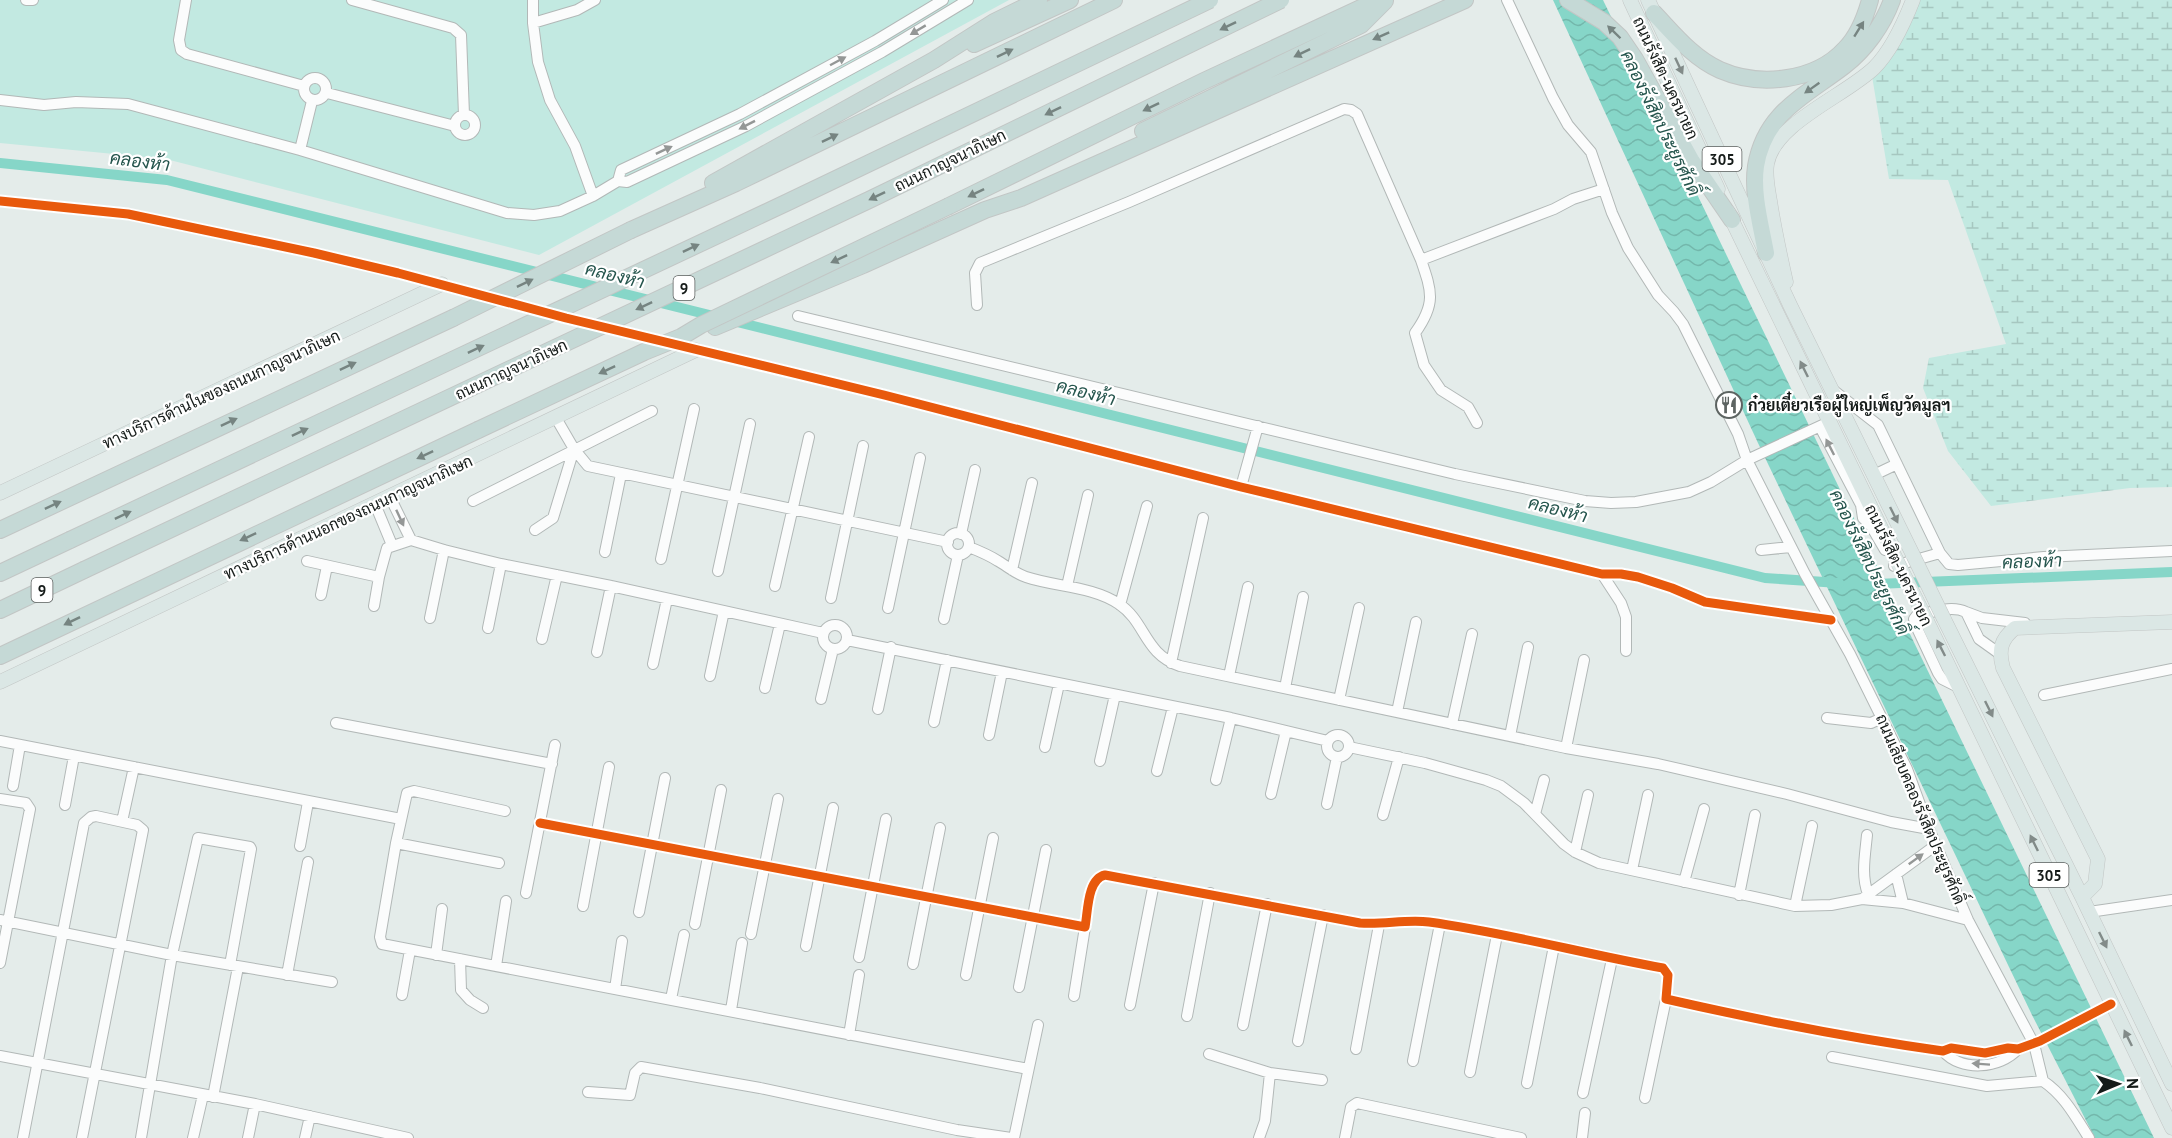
<svg xmlns="http://www.w3.org/2000/svg" width="2172" height="1138" font-family="'PT Sans',Sarabun,sans-serif">
<style>
.grass{fill:#c2e9e1}
.wetland{fill:url(#wetland-marsh)}
.water{fill:url(#water-waves)}
.lines{fill:none;stroke-linecap:round;stroke-linejoin:round}
.canal{stroke:#86d6c8;stroke-width:10}
.minor-casing{stroke:#b2b8b7;stroke-width:12}
.major-casing{stroke:#c2c6c5;stroke-width:15}
.highway-casing{stroke:#c2c6c5;stroke-width:18}
.minor{stroke:#fbfcfc;stroke-width:10}
.major{stroke:#dbe7e5;stroke-width:14}
.highway{stroke:#c5d9d6;stroke-width:16}
.major-bridge-casing{stroke:#c2c6c5;stroke-width:15;stroke-linecap:butt}
.highway-bridge-casing{stroke:#c2c6c5;stroke-width:18;stroke-linecap:butt}
.major-bridge{stroke:#dbe7e5;stroke-width:14}
.highway-bridge{stroke:#c5d9d6;stroke-width:16}
.cycleway-casing{stroke:#fff;stroke-width:13}
.cycleway{stroke:#e8590c;stroke-width:9}
.oneway{fill:#768481}
.oneway2{fill:#949796}
.oneway3{fill:#828b89}
.labels{text-anchor:middle;dominant-baseline:central;stroke-width:4.5;stroke-linejoin:round;paint-order:stroke}
.shield{fill:#fff;stroke:#5b5f5e;stroke-width:1.5}
.shield-label{font-size:15px;font-weight:bold;fill:#151b19}
.street-label{font-size:16px;fill:#151b19;stroke:#fff}
.poi-label{font-size:16px;font-weight:bold;fill:#151b19;stroke:#fff;text-anchor:start}
.water-label{font-size:18px;font-style:italic;fill:#25554d;stroke:#fff}
</style>
<defs>
<pattern id="wetland-marsh" width="20" height="14" patternUnits="userSpaceOnUse" patternTransform="scale(1.5)"><rect width="20" height="14" fill="#c2e9e1"/><path d="M1 5h8M5 5V1M11 12h8M15 12V8" fill="none" stroke="#a6c7c0"/></pattern>
<pattern id="water-waves" width="16" height="10" patternUnits="userSpaceOnUse" patternTransform="scale(1.5)"><rect width="16" height="10" fill="#86d6c8"/><path d="M0 5q4-4 8 0t8 0" fill="none" stroke="#73b7ab"/></pattern>
</defs>
<rect width="100%" height="100%" fill="#e4ecea"/>
<path class="grass" d="M0 0H1009L539 255 166 159 0 143Z"/>
<path class="wetland" d="M1919 0H2172V487L2130 488 1991 506 1948 451 1923 388 1929 358 2006 344 1948 180 1889 179 1872 76Z"/>
<path class="water" d="M1553 0H1603L2154 1138H2095L2032 1015 1758 443Z"/>
<g class="lines">
<path class="canal" d="M0 163 167 180 1765 578 1839 583
M1876 584 2172 572"/>
<defs>
<path id="minor" d="M26 0H33
M186 0 179 40 181 50 187 54 304 86
M352 0 453 28 461 35 464 115
M533 0V23L538 62 550 100 575 146 593 196
M1507 0 1553 98 1568 125 1591 152 1612 213 1628 248 1658 295 1674 312 1683 324 1738 434 1747 460 1805 574 1850 654 1907 769 1929 829 1968 920 2034 1044 2043 1081C2064 1095 2075 1116 2089 1138
M533 23 577 10 595 0
M304 89a11 11 0 1 1 22 0a11 11 0 1 1-22 0Z
M327 93 455 126
M0 100 44 105 76 102 128 104 300 150 507 213 534 215 560 211 593 196 618 181 627 182 746 126 882 52 968 0
M455 125a10 10 0 1 1 20 0a10 10 0 1 1-20 0Z
M300 150 312 101
M618 181 621 170 740 114 875 41 943 0
M0 201 128 214 314 253 398 273 566 318 884 395 1241 487 1602 574H1621L1638 577 1672 588 1705 602 1831 620
M1421 260C1432 292 1436 304 1415 333L1424 365 1441 390 1468 407 1477 423
M977 305 975 273 980 263 1129 202 1344 109 1351 110 1357 114 1421 260 1554 209 1573 199 1604 189
M798 316 1455 474 1585 501 1611 503 1636 502 1689 492 1711 482 1747 460 1829 422
M1833 390 1878 425 1940 553 1949 564 1958 565 2044 557 2172 551
M556 418 574 449 588 466 948 542
M1820 427 1861 505 1863 518 1871 526 1885 550
M1874 475 1897 464
M1241 487 1258 426
M390 497 411 540
M473 501 652 411
M375 504 392 545
M535 530 553 518 574 449
M947 544a11 11 0 1 1 22 0a11 11 0 1 1-22 0Z
M961 534 975 470
M969 547C979 551 989 555 998 561 1007 566 1016 574 1026 577 1056 587 1092 586 1119 604 1146 622 1144 654 1180 666L1566 748 1658 764 1787 794 1891 822 1929 829
M1761 550 1791 547
M605 552 621 474
M661 559 694 409
M307 561 379 577 387 548 411 540 444 550 501 564 611 586 823 633
M1894 566 1940 553
M1012 570 1032 483
M718 571 750 424
M1602 574 1621 603 1626 617V651
M775 586 809 437
M1067 586 1088 495
M321 595 327 566
M831 598 863 446
M1120 605 1147 506
M374 606 379 577
M888 608 920 458
M1966 612 1982 618 2025 623
M430 618 444 550
M944 619 958 555
M823 637a12 12 0 1 1 24 0a12 12 0 1 1-24 0Z
M488 628 501 564
M542 639 557 575
M847 640 1231 718 1328 741
M597 652 611 586
M1171 663 1203 518
M653 664 667 599
M710 676 724 611
M1229 676 1248 587
M765 688 780 624
M1285 688 1303 597
M1960 688 1942 679 1938 673 1916 626 1914 619 1917 615C1933 612 1952 605 1966 612L1979 639 2000 654
M2044 695 2172 669
M821 699 833 649
M1339 700 1359 608
M878 709 891 647
M1397 712 1416 622
M1827 718 1871 723 1882 718
M934 722 947 660
M336 723 552 764
M1452 724 1472 634
M1327 746a11 11 0 1 1 22 0a11 11 0 1 1-22 0Z
M989 735 1002 672
M1510 736 1528 647
M0 741 401 819
M1045 747 1059 684
M1349 747 1425 763 1486 780 1501 786 1524 803 1564 844 1575 852 1599 863 1795 906 1831 905 1862 899 1903 903 1968 920
M1566 748 1584 660
M1100 761 1115 695
M1157 771 1173 707
M1216 780 1231 718
M13 786 20 745
M1271 794 1286 731
M0 799 26 803 30 809 0 963
M1327 804 1337 757
M65 805 74 756
M505 811 414 791 407 793 396 843 380 937 382 944 1028 1069
M1535 814 1544 780
M1383 815 1399 757
M123 817 134 767
M540 823 1085 927C1088 912 1087 879 1105 875L1360 923C1383 925 1406 919 1429 922 1508 933 1585 954 1663 968L1668 975 1666 999C1758 1020 1849 1038 1943 1051L1951 1048 1985 1053 2008 1048 2018 1049 2040 1041 2111 1004
M1867 835C1865 856 1861 875 1868 894
M396 843 499 863
M300 846 308 802
M1575 852 1588 795
M1632 870 1648 795
M1896 874 1903 903
M1684 882 1704 809
M526 893 555 745
M1739 895 1755 815
M1862 899 1936 845
M583 906 609 767
M1795 906 1812 826
M639 912 665 778
M2089 912 2172 900
M0 920 172 955 332 982
M695 924 721 790
M751 934 778 799
M806 946 833 808
M436 955 442 909
M859 957 886 819
M460 959 461 990 470 1000 483 1008
M913 964 940 828
M496 966 506 901
M287 975 308 862
M966 975 993 838
M1019 987 1046 850
M615 989 622 941
M402 995 410 950
M1074 996 1085 927
M671 999 684 935
M1130 1005 1154 883
M731 1010 742 943
M1187 1016 1210 893
M1243 1025 1267 904
M849 1035 859 975
M1298 1041 1323 915
M1356 1049 1379 925
M1943 1051C1961 1072 2000 1069 2018 1049
M1209 1054 1270 1073 1322 1080
M0 1056 255 1104 408 1138
M1832 1057 1987 1086 2043 1081
M1413 1061 1440 924
M1470 1072 1497 935
M1527 1083 1554 946
M588 1092 630 1095 635 1073 641 1067 760 1088 957 1130 1011 1138
M1583 1093 1612 959
M213 1097 238 967
M1645 1098 1666 999
M23 1138 84 823 91 817 96 816 137 825 143 830 82 1138
M141 1138 172 955 198 838 250 847 251 849 230 965
M193 1138 203 1095
M248 1138 255 1104
M305 1138 310 1116
M1014 1138 1038 1025
M1259 1138 1265 1121 1270 1073
M1345 1138 1351 1107 1357 1103 1521 1138
M1582 1138 1585 1113"/>
<path id="major" d="M1630 0 1718 189
M1648 0 1790 305 1913 555
M1728 212 1896 559
M1786 282C1780 255 1774 228 1770 201 1768 189 1765 176 1767 164 1774 123 1845 96 1874 68 1892 50 1904 23 1913 0
M0 493 442 284
M1944 619 2082 897 2172 1084
M1927 621 2172 1128
M0 682 696 350
M2082 897 2095 884 2098 859 2003 668C1998 650 2001 639 2015 628L2172 622"/>
<path id="highway" d="M1568 0 1604 22 1620 37 1635 59 1691 160 1732 220
M1654 13C1674 34 1693 58 1720 70 1759 87 1815 82 1845 49 1858 36 1865 18 1870 0
M974 44 1070 0
M1143 131 1361 25 1385 1
M713 183 934 60 994 22 1039 0
M949 206 1204 81 1378 0
M631 230 736 183 1114 0
M1766 253C1761 225 1752 194 1756 166 1765 112 1805 96 1844 66 1865 50 1883 25 1892 0
M715 327 863 265 985 210 1021 198 1465 0
M0 530 453 318
M0 573 70 540
M0 610 84 570
M0 656 478 430"/>
</defs>
<use href="#minor" class="minor-casing"/>
<use href="#major" class="major-casing"/>
<use href="#highway" class="highway-casing"/>
<use href="#minor" class="minor"/>
<use href="#major" class="major"/>
<use href="#highway" class="highway"/>
<defs>
<path id="major-bridge" d="M1913 555 1944 619
M1896 559 1927 621"/>
<path id="highway-bridge" d="M453 318 631 230
M478 430 644 352 681 337 701 325 949 206
M70 540 788 202 1210 0
M84 570 869 200 1281 0"/>
</defs>
<use href="#major-bridge" class="major-bridge-casing"/>
<use href="#highway-bridge" class="highway-bridge-casing"/>
<use href="#major-bridge" class="major-bridge"/>
<use href="#highway-bridge" class="highway-bridge"/>
<defs>
<path id="cycleway" d="M0 201 128 214 314 253 398 273 566 318 884 395 1241 487 1602 574H1621L1638 577 1672 588 1705 602 1831 620
M540 823 1085 927C1088 912 1087 879 1105 875L1360 923C1383 925 1406 919 1429 922 1508 933 1585 954 1663 968L1668 975 1666 999C1758 1020 1849 1038 1943 1051L1951 1048 1985 1053 2008 1048 2018 1049 2040 1041 2111 1004"/>
</defs>
<use href="#cycleway" class="cycleway-casing"/>
<use href="#cycleway" class="cycleway"/>
</g>
<defs><path id="oneway-solid" d="M-6-.8H1V-3.2L6.5 0L1 3.2V.8H-6Z" transform="scale(1.5)"/></defs>
<g class="oneway">
<use href="#oneway-solid" transform="translate(1228 26) rotate(154)"/>
<use href="#oneway-solid" transform="translate(1859 29) rotate(-58)"/>
<use href="#oneway-solid" transform="translate(1614 32) rotate(-136)"/>
<use href="#oneway-solid" transform="translate(1381 36) rotate(156)"/>
<use href="#oneway-solid" transform="translate(1005 53) rotate(-26)"/>
<use href="#oneway-solid" transform="translate(1302 53) rotate(154)"/>
<use href="#oneway-solid" transform="translate(1812 88) rotate(145)"/>
<use href="#oneway-solid" transform="translate(1151 107) rotate(154)"/>
<use href="#oneway-solid" transform="translate(1053 111) rotate(154)"/>
<use href="#oneway-solid" transform="translate(830 138) rotate(-26)"/>
<use href="#oneway-solid" transform="translate(976 193) rotate(154)"/>
<use href="#oneway-solid" transform="translate(877 196) rotate(154)"/>
<use href="#oneway-solid" transform="translate(691 248) rotate(-25)"/>
<use href="#oneway-solid" transform="translate(839 259) rotate(155)"/>
<use href="#oneway-solid" transform="translate(525 283) rotate(-26)"/>
<use href="#oneway-solid" transform="translate(644 306) rotate(155)"/>
<use href="#oneway-solid" transform="translate(476 349) rotate(-25)"/>
<use href="#oneway-solid" transform="translate(348 366) rotate(-25)"/>
<use href="#oneway-solid" transform="translate(607 370) rotate(155)"/>
<use href="#oneway-solid" transform="translate(229 422) rotate(-25)"/>
<use href="#oneway-solid" transform="translate(300 432) rotate(-25)"/>
<use href="#oneway-solid" transform="translate(425 455) rotate(155)"/>
<use href="#oneway-solid" transform="translate(53 505) rotate(-25)"/>
<use href="#oneway-solid" transform="translate(123 515) rotate(-25)"/>
<use href="#oneway-solid" transform="translate(248 537) rotate(155)"/>
<use href="#oneway-solid" transform="translate(72 621) rotate(154)"/>
</g>
<g class="oneway2">
<use href="#oneway-solid" transform="translate(918 30) rotate(149)"/>
<use href="#oneway-solid" transform="translate(838 61) rotate(-28)"/>
<use href="#oneway-solid" transform="translate(747 125) rotate(153)"/>
<use href="#oneway-solid" transform="translate(664 150) rotate(-25)"/>
<use href="#oneway-solid" transform="translate(1830 447) rotate(-117)"/>
<use href="#oneway-solid" transform="translate(400 518) rotate(65)"/>
<use href="#oneway-solid" transform="translate(1916 859) rotate(-36)"/>
<use href="#oneway-solid" transform="translate(1981 1064) rotate(-176)"/>
</g>
<g class="oneway3">
<use href="#oneway-solid" transform="translate(1679 66) rotate(65)"/>
<use href="#oneway-solid" transform="translate(1804 369) rotate(-116)"/>
<use href="#oneway-solid" transform="translate(1894 515) rotate(64)"/>
<use href="#oneway-solid" transform="translate(1941 648) rotate(-117)"/>
<use href="#oneway-solid" transform="translate(1989 709) rotate(64)"/>
<use href="#oneway-solid" transform="translate(2034 843) rotate(-116)"/>
<use href="#oneway-solid" transform="translate(2103 940) rotate(64)"/>
<use href="#oneway-solid" transform="translate(2128 1038) rotate(-116)"/>
</g>
<defs>
<symbol id="restaurant-ring" viewBox="-11 -11 22 22"><circle r="9.5" fill="#fff" stroke="#5d6462" stroke-width="1.5"/><path d="M-5-6h1v4h1v-4h1v4h1v-4h1v5L-1.5 .5V6h-2V.5L-5-1ZM5-6V6H3V1.5H1.5Q1.5-4 5-6Z" fill="#5d6462"/></symbol>
</defs>
<g fill-rule="evenodd">
<use href="#restaurant-ring" x="1714" y="390" width="30" height="30"/>
</g>
<g class="labels">
<g class="shield">
<rect x="1702.5" y="147" width="39" height="24" rx="4.5"/>
<rect x="673.5" y="276" width="21" height="24" rx="4.5"/>
<rect x="31.5" y="578" width="21" height="24" rx="4.5"/>
<rect x="2029.5" y="863" width="39" height="24" rx="4.5"/>
</g>
<g class="shield-label">
<text x="1722" y="159">305</text>
<text x="684" y="288">9</text>
<text x="42" y="590">9</text>
<text x="2049" y="875">305</text>
</g>
<g class="street-label">
<text transform="translate(1666 78) rotate(65)">ถนนรังสิต-นครนายก</text>
<text transform="translate(950 160) rotate(-26)">ถนนกาญจนาภิเษก</text>
<text transform="translate(511 369) rotate(-25)">ถนนกาญจนาภิเษก</text>
<text transform="translate(221 389) rotate(-25)">ทางบริการด้านในของถนนกาญจนาภิเษก</text>
<text transform="translate(348 517) rotate(-25)">ทางบริการด้านนอกของถนนกาญจนาภิเษก</text>
<text transform="translate(1899 565) rotate(64)">ถนนรังสิต-นครนายก</text>
<text transform="translate(1921 809) rotate(67)">ถนนเลียบคลองรังสิตประยูรศักดิ์</text>
</g>
<g class="poi-label">
<text x="1748" y="405">ก๋วยเตี๋ยวเรือผู้ใหญ่เพ็ญวัดมูลฯ</text>
</g>
<g class="water-label">
<text transform="translate(1661 123) rotate(64)">คลองรังสิตประยูรศักดิ์</text>
<text transform="translate(140 161) rotate(7)">คลองห้า</text>
<text transform="translate(615 275) rotate(14)">คลองห้า</text>
<text transform="translate(1086 392) rotate(14)">คลองห้า</text>
<text transform="translate(1558 509) rotate(14)">คลองห้า</text>
<text transform="translate(2032 561) rotate(-2)">คลองห้า</text>
<text transform="translate(1870 562) rotate(64)">คลองรังสิตประยูรศักดิ์</text>
</g>
</g>
<g transform="translate(2118 1084) rotate(88)" stroke="#ffffff" stroke-width="4.5" paint-order="stroke">
<path d="M0-4.5L10 22L0 15L-10 22Z" fill="#151b19"/>
<text y="-9" font-size="16" font-weight="bold" text-anchor="middle" fill="#151b19">N</text>
</g>
</svg>
